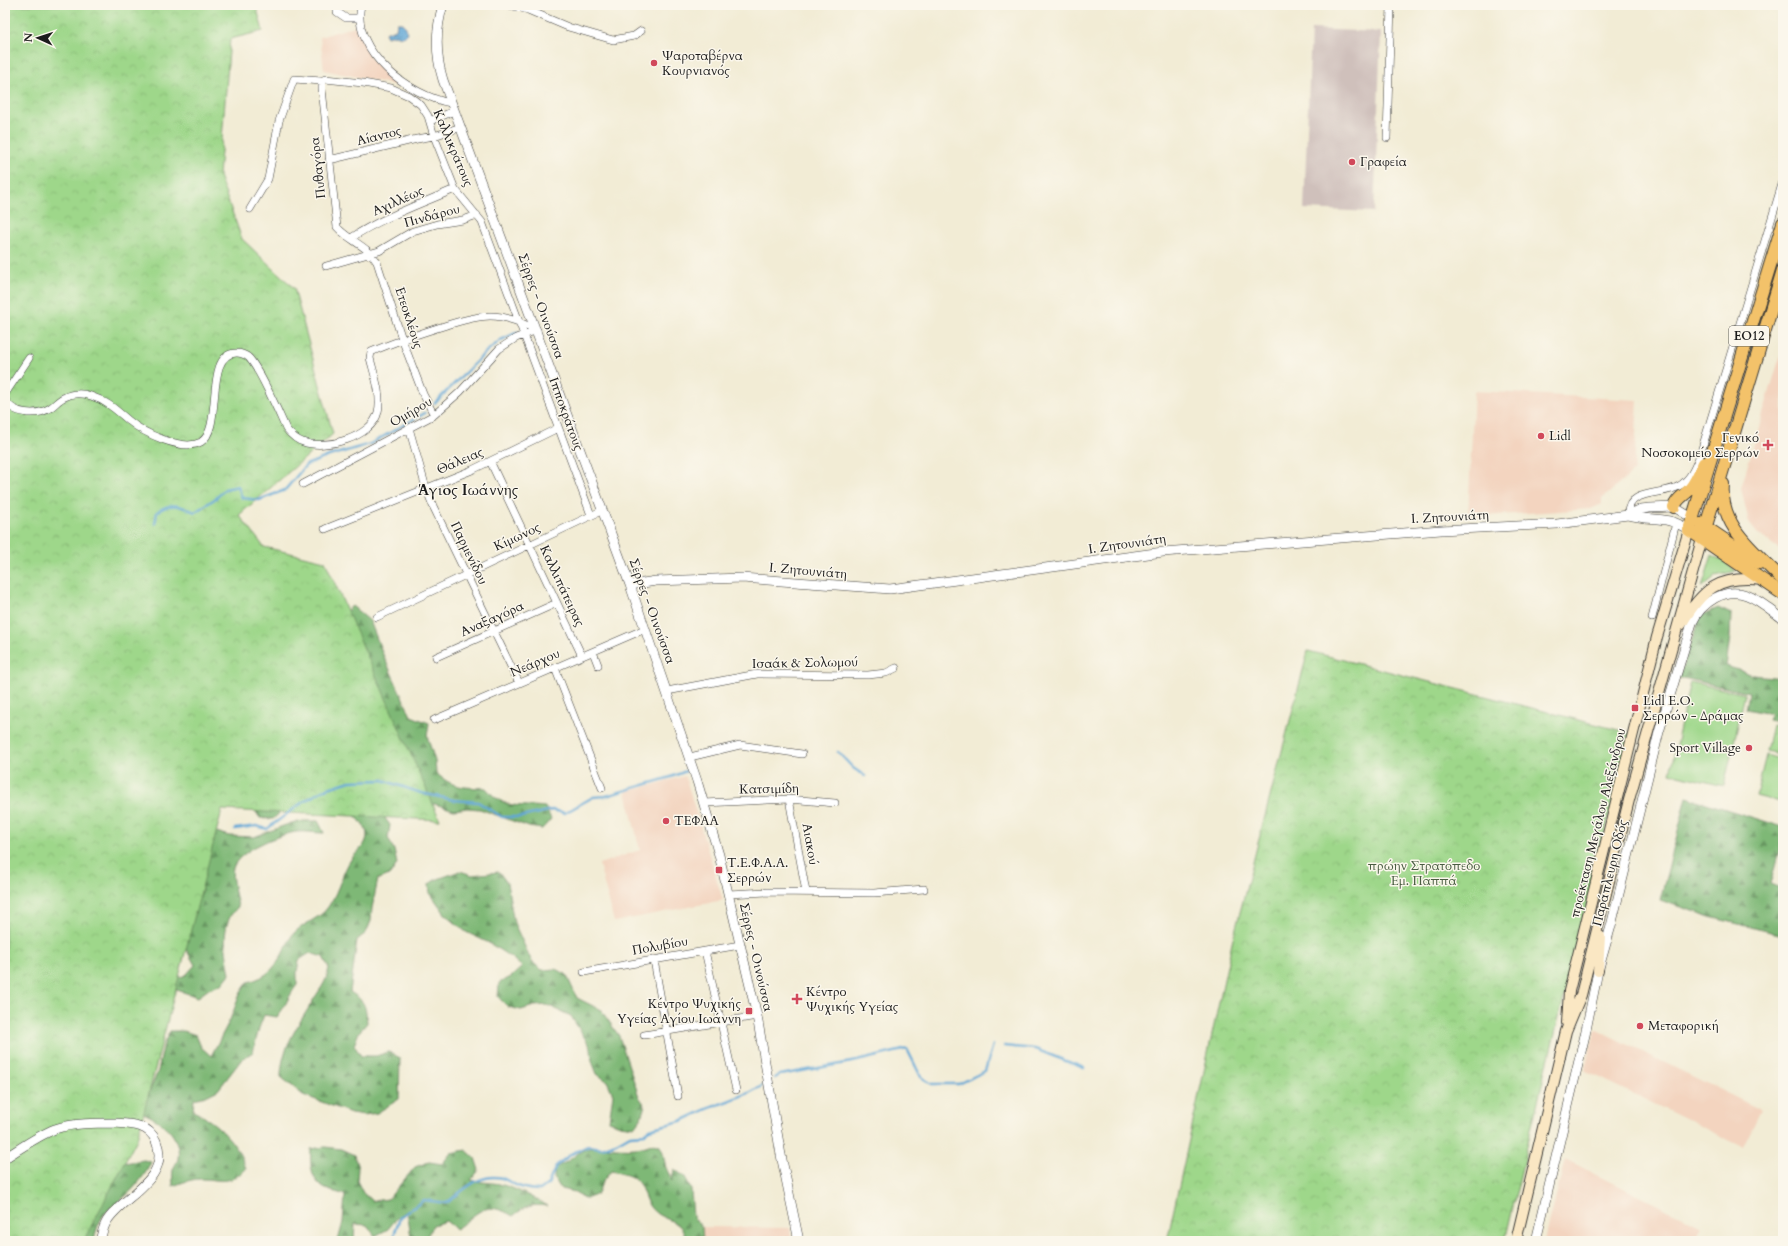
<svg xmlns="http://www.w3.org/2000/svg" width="1788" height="1246" font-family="Cardo,serif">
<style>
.built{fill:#f3d4bf}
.industrial{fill:#cfc0bb}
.green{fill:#9ed78a;stroke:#5d7a53}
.forest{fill:url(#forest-firs);stroke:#4d6a49}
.park{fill:url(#park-crowns);stroke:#5d7a53}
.water{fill:url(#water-ripples);stroke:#3e6178}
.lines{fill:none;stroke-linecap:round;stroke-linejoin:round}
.stream{stroke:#5fa6d5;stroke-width:2.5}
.minor-casing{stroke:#3c3b38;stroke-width:8}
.tertiary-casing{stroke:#3c3b38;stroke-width:10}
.secondary-casing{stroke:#3c3b38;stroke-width:12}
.primary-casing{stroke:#3c3b38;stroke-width:14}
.minor{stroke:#fff;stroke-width:7}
.tertiary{stroke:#fff;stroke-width:9}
.secondary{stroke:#fae7c3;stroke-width:10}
.primary{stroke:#f3c26a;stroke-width:12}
.poi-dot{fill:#d1495b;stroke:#fbf7ec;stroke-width:1.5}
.labels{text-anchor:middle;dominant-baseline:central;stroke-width:3;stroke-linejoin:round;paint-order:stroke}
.shield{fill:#fbf7ec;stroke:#5f5e5a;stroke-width:1}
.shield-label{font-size:12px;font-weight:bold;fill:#1c1c1c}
.poi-label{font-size:13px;fill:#1c1c1c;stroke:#fbf7ec;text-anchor:start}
.street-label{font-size:13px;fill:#1c1c1c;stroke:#fbf7ec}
.park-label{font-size:13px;fill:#4a5d42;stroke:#fbf7ec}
.quarter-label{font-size:15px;font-weight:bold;fill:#1c1c1c;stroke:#fbf7ec}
</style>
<defs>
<pattern id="forest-firs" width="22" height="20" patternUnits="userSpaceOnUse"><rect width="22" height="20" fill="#7eb876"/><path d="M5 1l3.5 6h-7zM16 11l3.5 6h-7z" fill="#669560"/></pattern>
<pattern id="park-crowns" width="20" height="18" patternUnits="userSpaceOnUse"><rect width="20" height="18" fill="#9ed78a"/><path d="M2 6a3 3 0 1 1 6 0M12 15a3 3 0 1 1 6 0" fill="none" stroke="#88b876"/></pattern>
<pattern id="water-ripples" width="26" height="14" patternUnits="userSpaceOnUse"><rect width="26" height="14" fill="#5fa6d5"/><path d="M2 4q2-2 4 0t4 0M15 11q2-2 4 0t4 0" fill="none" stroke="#4e86ac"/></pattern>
</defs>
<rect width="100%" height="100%" fill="#fbf7ec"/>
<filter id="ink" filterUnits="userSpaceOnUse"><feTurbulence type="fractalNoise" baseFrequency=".025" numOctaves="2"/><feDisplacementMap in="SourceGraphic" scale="8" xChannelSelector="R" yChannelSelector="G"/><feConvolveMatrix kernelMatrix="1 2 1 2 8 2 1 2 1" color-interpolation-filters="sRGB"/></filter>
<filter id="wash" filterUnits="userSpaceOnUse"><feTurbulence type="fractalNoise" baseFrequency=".012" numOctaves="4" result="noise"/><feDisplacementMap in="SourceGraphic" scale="16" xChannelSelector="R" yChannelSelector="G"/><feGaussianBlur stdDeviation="0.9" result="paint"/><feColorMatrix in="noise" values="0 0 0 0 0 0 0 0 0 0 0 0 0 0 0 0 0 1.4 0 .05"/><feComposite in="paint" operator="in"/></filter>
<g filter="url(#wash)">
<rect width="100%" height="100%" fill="#f2ecd5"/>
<path class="built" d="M358 25 363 41 371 58 396 83 395 85 324 70 320 37Z
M1783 346V552L1757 533 1749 523 1741 488Z
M1474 391 1638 400 1634 471 1602 499V504L1591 509 1468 517Z
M685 776 723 900 614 922 599 864 640 850 626 792Z
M1596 1029 1761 1110 1743 1147 1584 1070Z
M1565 1159 1702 1227 1694 1241H1545Z
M702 1227 790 1228 792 1241H703Z"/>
<path class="industrial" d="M1311 29 1381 32 1374 212 1304 209Z"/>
<path class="green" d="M1712 555 1725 562 1736 571 1716 576 1702 587Z
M1690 682 1745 694 1724 786 1670 773Z
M1766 755 1783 760V803L1756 796Z"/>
<path class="forest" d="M352 606 370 621 384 657 411 716 429 723 427 736 435 761 436 773C454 789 464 787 486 788 505 811 519 804 545 807L551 819 542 829 529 827 480 809 467 808 454 810 416 798 283 810 273 819 260 818 252 806 342 615Z
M1718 608 1731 614 1730 637 1726 666 1753 675 1783 678V723L1768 720 1771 714 1746 709 1749 693 1679 677 1700 616Z
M1687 797 1783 827V836L1770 884 1783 889V935L1710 917 1660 900Z
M382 814 390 825 388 838 394 850 397 864 390 875 378 879 372 908 371 921 366 933 357 940 350 992C365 1001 366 1006 367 1023L359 1032 354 1045 361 1056H376L389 1052 400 1058 399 1099 377 1113 364 1115 351 1113 303 1095 281 1077C281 1049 297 1027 311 1004 319 989 326 985 329 968L323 957 310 953 299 960 297 972V985C289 995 286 1006 277 1017L264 1015 259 1028 253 1052 242 1059 218 1090 206 1096 194 1099 193 1111C217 1122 238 1143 246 1169 227 1186 223 1179 200 1179 191 1179 181 1183 173 1186 173 1181 172 1175 173 1170 174 1166 177 1163 178 1159 182 1135 160 1120 141 1112L158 1071 164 1043 170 1031H184L196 1035 201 1047 211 1056 230 1020 240 994 248 982C268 977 276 967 285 949 288 944 290 937 294 933 303 924 315 920 324 912 338 897 341 873 352 858 358 851 367 845 367 835 366 826 360 821 354 815Z
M304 821H318L324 833C315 833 305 831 296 832 278 835 239 850 233 868 230 875 237 899 238 907 235 910 231 914 230 917 221 934 227 956 230 974L222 984 209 989 198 997 174 989 171 980 186 975 195 965 182 942 202 891 200 878 204 828 229 836 254 837 291 823Z
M460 871 472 875 499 872 507 883 514 923 532 962 542 970 555 969 566 974 577 998 601 1010 619 1036 639 1097 645 1105 641 1118 634 1127 620 1125 609 1121 613 1094 607 1081 597 1074 592 1061 591 1048 571 1016 547 1005 534 1006 521 1010 508 1007 498 997 499 983 511 977 522 967 512 958 489 943 466 932 446 915 430 893 429 884 435 880Z
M652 1144 659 1145C664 1151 663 1155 665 1163 665 1168 670 1175 672 1181L674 1169 685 1177 688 1183 691 1190 693 1217 702 1227 703 1241H685C686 1221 666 1221 656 1213 643 1203 645 1190 637 1181 632 1175 619 1173 611 1171L602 1182 598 1194 586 1199 575 1192 561 1189 554 1178 555 1168C558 1166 563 1164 566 1162 575 1157 579 1150 590 1148 611 1145 630 1153 652 1144Z
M325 1147 341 1149 354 1155 358 1168 357 1181 363 1193 372 1201 388 1199 415 1167 429 1162 442 1164 451 1153 466 1150 475 1158 479 1170 471 1180C482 1183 490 1182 499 1184 516 1188 533 1198 548 1206 533 1204 525 1206 513 1216 484 1199 479 1213 456 1229L446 1221 433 1225 426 1238 411 1237 407 1211 397 1218 388 1229 375 1236 367 1225 355 1224 354 1241H338L343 1222 345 1195C338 1192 326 1191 321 1186 310 1177 310 1162 311 1149Z
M144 1160 151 1162C146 1175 133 1190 122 1199 116 1204 109 1208 104 1215 98 1222 96 1232 94 1241H43L124 1163Z"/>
<path class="park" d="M5 5H256L263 31 230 39 219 176 242 239 294 288 333 434 239 515 264 547 325 561 440 820 222 810 137 1139 86 1236 87 1241H5Z
M1308 651 1630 733 1532 1125 1505 1241H1167L1232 943Z
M1772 725 1783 728V755L1766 751Z"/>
<path class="water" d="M397 23H402L406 27 407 34 403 37 394 35 387 37 385 33 396 29Z"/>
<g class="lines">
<path class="stream" d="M435 403 488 350 501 340 518 332
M155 524 157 512C172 501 180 506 195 512L216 498 225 489 238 486 242 498 259 500 285 490 306 465 329 456 370 444 425 413
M838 752 853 768 865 776
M235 829 256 826 267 829 303 802 325 789 350 781 383 780 421 793 454 800 478 802 502 817H521L552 810 565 813 593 797 606 796 671 777 686 771
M1004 1046 1035 1049 1084 1068
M775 1078 780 1075 857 1061 907 1049 921 1077 932 1084H959L985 1071 993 1045
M392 1241 400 1217 424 1200 447 1203C462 1191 480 1172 502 1178 507 1180 513 1184 518 1186 526 1189 532 1190 540 1190L548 1184 556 1166 571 1154 588 1146 602 1148 616 1143 630 1135 645 1134 649 1129 681 1121 707 1109 749 1093 762 1086"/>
</g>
</g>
<g filter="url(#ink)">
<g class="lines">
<defs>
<path id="minor" d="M337 5V12L346 18H360
M361 5C351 52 410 96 451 103
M509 5 528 10 568 27 613 40 634 36 641 31
M430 121 454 111
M1387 138 1391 5
M329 160 417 139 434 136 461 127
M250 209 268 179 279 121 294 79 322 81
M351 238C383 217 420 204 455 189
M326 266 379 251 413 231 437 224 463 220 477 215
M5 394 29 358
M5 399C12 415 37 416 50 408 55 405 59 399 65 397 72 393 83 393 91 396 107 401 116 410 128 420 143 433 183 452 201 442 224 428 203 352 237 353 240 353 246 355 248 357 258 366 280 415 286 429 291 435 296 440 303 442 325 450 372 438 378 412 382 395 374 374 370 358L371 352C396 341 421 333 447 325 461 321 476 316 490 316 507 316 522 323 537 330
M434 415 423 394 402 339 377 262C368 246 348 240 337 227L322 89V81L325 79 363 83 391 88 409 96 421 105 428 116 434 136 455 189 482 222 591 515
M409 428 426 488 433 506 519 683
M490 461 582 656
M303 484 434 415 460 392 499 349 516 338 537 330
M1628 515C1627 488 1663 496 1679 486 1691 479 1695 467 1700 455L1783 181
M325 529 472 470 558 428
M377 617 601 511
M1652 618 1676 523
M593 652 598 665
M436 657 557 603
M555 668 602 788
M667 691 757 674 868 675 886 673 896 668
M434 720 645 629
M690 757 740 745 802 754
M789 799 806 892
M704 803 789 799 835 803
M728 894 767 892 874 893 924 889
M705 951 736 1090
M654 960 678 1096
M584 972 740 945
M644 1035 757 1016"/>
<path id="tertiary" d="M443 5C435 31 435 54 443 80L630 585 697 781 719 855 757 1016 781 1155 799 1241
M1628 515C1653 522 1665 514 1689 530
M630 585 656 581 742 578 890 589 1163 552 1441 530 1557 524 1628 515 1641 509 1650 508 1674 507 1692 518
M5 1158C21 1148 37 1136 55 1129 73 1123 96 1123 115 1123 131 1124 149 1124 156 1141 172 1179 122 1196 107 1221 103 1227 102 1234 100 1241
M1536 1241 1585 1035 1598 971 1611 926 1659 732 1692 623C1697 612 1704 604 1715 598 1743 583 1761 603 1783 619"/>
<path id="secondary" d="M1681 625C1702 589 1719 575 1762 580
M1598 971 1600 936
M1567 1023 1569 991 1657 637 1689 530
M1516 1241 1566 1031 1581 995 1629 800 1702 539"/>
<path id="primary" d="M1783 223 1689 530 1783 594
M1723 484C1719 526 1754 551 1781 578
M1674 507C1677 498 1684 496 1690 489 1696 482 1700 472 1704 463
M1701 524 1759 563
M1702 539 1783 270"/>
</defs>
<use href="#minor" class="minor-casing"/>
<use href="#tertiary" class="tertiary-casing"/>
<use href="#secondary" class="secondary-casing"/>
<use href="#primary" class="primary-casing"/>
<use href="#minor" class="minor"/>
<use href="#tertiary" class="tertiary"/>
<use href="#secondary" class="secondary"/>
<use href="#primary" class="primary"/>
</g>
</g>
<g class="poi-dot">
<circle cx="654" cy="63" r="4"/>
<circle cx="1352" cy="162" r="4"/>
<circle cx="1541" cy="436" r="4"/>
<path d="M1766 439h4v4h4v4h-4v4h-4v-4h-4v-4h4z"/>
<rect x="1631" y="704" width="8" height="8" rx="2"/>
<circle cx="1749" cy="748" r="4"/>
<circle cx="666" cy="821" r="4"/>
<rect x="715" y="866" width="8" height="8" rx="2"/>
<path d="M795 993h4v4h4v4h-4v4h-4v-4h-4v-4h4z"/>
<rect x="745" y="1007" width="8" height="8" rx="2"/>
<circle cx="1640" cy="1026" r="4"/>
</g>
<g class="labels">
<rect class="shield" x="1729" y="326" width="40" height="20" rx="3"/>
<g class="shield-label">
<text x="1749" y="336">ΕΟ12</text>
</g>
<g class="poi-label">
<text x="662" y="56">Ψαροταβέρνα<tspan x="662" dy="15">Κουρνιανός</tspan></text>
<text x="1360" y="162">Γραφεία</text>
<text x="1549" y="436">Lidl</text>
<text x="1759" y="438" text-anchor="end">Γενικό<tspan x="1759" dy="15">Νοσοκομείο Σερρών</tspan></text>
<text x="1643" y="701">Lidl Ε.Ο.<tspan x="1643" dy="15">Σερρών - Δράμας</tspan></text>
<text x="1741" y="748" text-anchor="end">Sport Village</text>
<text x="674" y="821">ΤΕΦΑΑ</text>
<text x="727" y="863">Τ.Ε.Φ.Α.Α.<tspan x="727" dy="15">Σερρών</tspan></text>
<text x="806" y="992">Κέντρο<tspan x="806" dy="15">Ψυχικής Υγείας</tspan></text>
<text x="741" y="1004" text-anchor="end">Κέντρο Ψυχικής<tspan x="741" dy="15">Υγείας Αγίου Ιωάννη</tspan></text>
<text x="1648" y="1026">Μεταφορική</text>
</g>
<g class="street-label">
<text transform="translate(379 136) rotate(-14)">Αίαντος</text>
<text transform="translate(453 148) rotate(67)">Καλλικράτους</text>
<text transform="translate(318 168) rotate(-96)">Πυθαγόρα</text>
<text transform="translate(398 201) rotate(-24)">Αχιλλέως</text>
<text transform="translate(432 216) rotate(-15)">Πινδάρου</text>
<text transform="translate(541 306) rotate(70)">Σέρρες - Οινούσσα</text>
<text transform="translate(409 318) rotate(72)">Ετεοκλέους</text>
<text transform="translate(411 412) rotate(-30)">Ομήρου</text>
<text transform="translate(566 414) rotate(70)">Ιπποκράτους</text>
<text transform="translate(460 461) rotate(-23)">Θάλειας</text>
<text transform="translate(1450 517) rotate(-3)">Ι. Ζητουνιάτη</text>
<text transform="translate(517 537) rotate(-25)">Κίμωνος</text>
<text transform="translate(1127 544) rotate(-8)">Ι. Ζητουνιάτη</text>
<text transform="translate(469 553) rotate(64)">Παρμενίδου</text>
<text transform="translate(808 571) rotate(5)">Ι. Ζητουνιάτη</text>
<text transform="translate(562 586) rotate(65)">Καλλιπάτειρας</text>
<text transform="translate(652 611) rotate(70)">Σέρρες - Οινούσσα</text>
<text transform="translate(492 619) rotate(-24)">Αναξαγόρα</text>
<text transform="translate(535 663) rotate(-23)">Νεάρχου</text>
<text transform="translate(805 663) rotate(-1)">Ισαάκ &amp; Σολωμού</text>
<text transform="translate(769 789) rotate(-1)">Κατσιμίδη</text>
<text transform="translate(1598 823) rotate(-76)">προέκταση Μεγάλου Αλεξάνδρου</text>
<text transform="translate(810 844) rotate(80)">Αιακού</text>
<text transform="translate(1610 873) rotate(-76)">Παράπλευρη Οδός</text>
<text transform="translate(660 946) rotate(-10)">Πολυβίου</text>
<text transform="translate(756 957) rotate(77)">Σέρρες - Οινούσσα</text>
</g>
<g class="park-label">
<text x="1424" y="866">πρώην Στρατόπεδο<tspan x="1424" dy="15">Εμ. Παππά</tspan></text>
</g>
<g class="quarter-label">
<text x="468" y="490">Άγιος Ιωάννης</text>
</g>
</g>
<rect width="1788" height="1246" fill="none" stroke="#fbf7ec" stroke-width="20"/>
<g transform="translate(38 38) rotate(273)" stroke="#fbf7ec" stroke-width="3" paint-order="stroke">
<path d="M0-3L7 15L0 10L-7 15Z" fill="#1c1c1c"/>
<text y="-6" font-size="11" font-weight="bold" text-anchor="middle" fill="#1c1c1c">N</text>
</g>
</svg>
